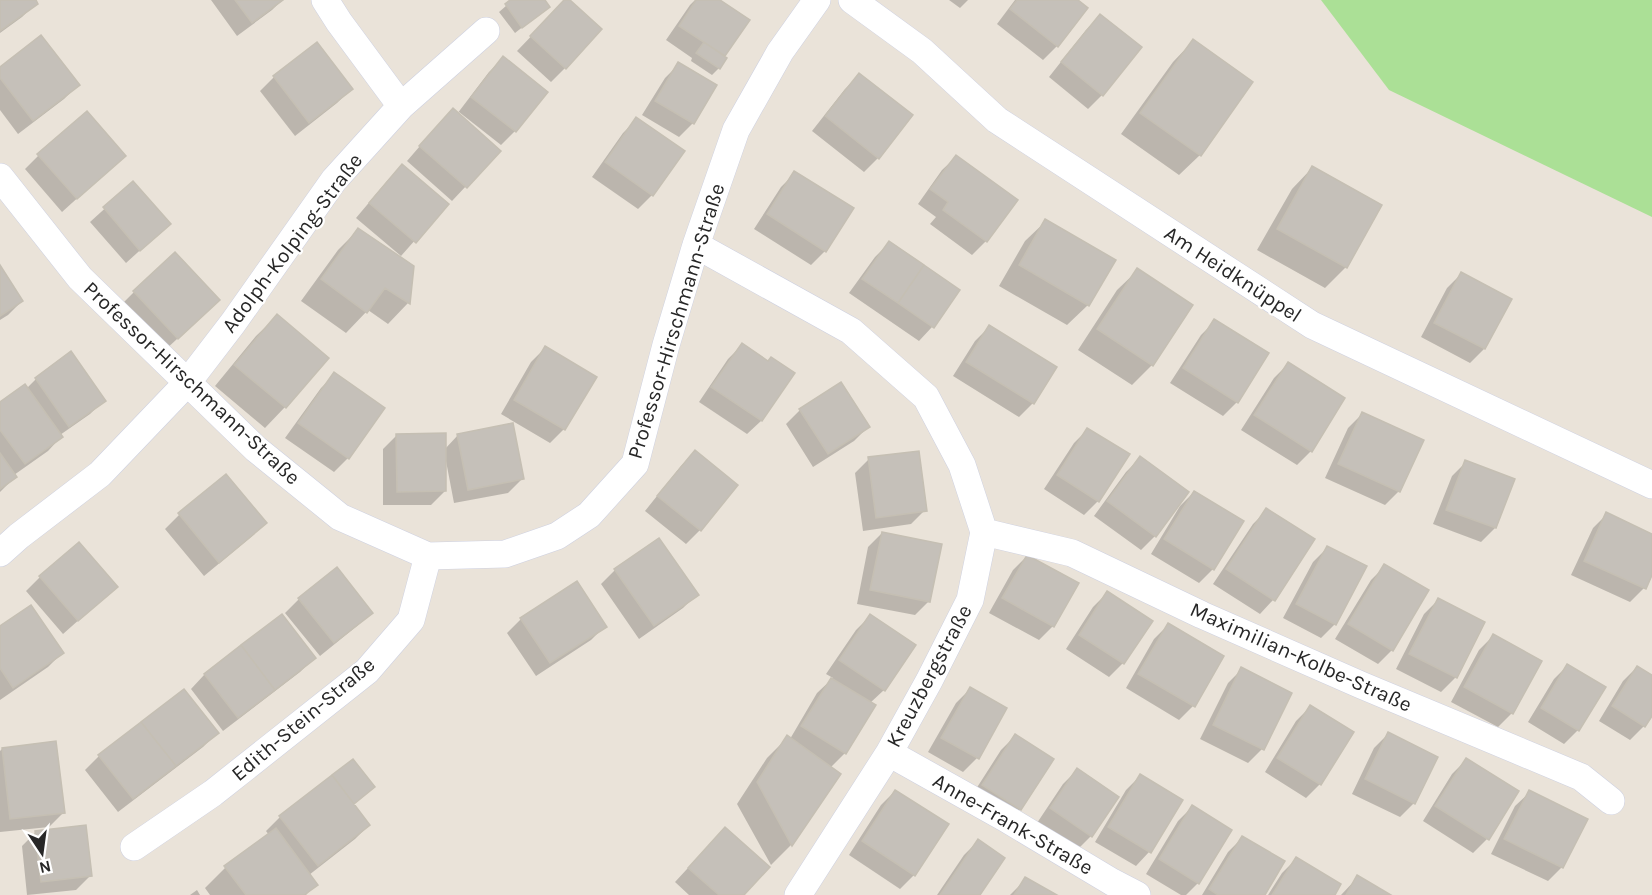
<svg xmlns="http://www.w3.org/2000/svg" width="1652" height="895" font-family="Karla,sans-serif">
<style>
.green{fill:#abe096}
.shadow{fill:#0003}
.building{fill:#c5c0b9;stroke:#c5bfb3;stroke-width:1.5}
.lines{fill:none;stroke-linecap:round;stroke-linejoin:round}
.street-casing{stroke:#ced1e1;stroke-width:28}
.street{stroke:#fff;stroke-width:27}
.labels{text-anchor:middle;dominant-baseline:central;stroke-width:4.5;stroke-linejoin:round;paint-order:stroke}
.street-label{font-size:21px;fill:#272727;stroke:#fff}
</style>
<rect width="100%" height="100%" fill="#eae3d9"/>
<path class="green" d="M1321 0H1652V217L1389 90Z"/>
<path class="shadow" d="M0 0H34L36 3 22 17 0 33Z
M211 0H282L272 10 237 36Z
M513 0H544L548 7 515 33 499 12Z
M566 0H568L565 68 551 82 517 51Z
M695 0H717L724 55 719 68 712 75 691 61 692 58 666 40 690 5Z
M949 0H968L960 8Z
M1015 0H1075L1057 46 1043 60 997 24Z
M1100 16 1102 95 1088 109 1049 77 1086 30Z
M1193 41 1200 155 1179 175 1121 134 1173 62Z
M503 58 515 131 501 145 459 112 457 114 499 151 452 201 407 161 439 124 457 114 489 72Z
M679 64 693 123 679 137 642 115 665 78Z
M0 69 78 85 64 99 18 134 0 110Z
M859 75 878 158 864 172 812 131 845 89Z
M274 77 351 89 337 103 295 136 260 91Z
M637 119 652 195 638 209 592 177 623 133Z
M38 156H124L62 212 25 169Z
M956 157 986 241 972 255 930 224 936 217 918 204 942 170Z
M402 166 447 204 401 256 356 218 388 180Z
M1312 168 1346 267 1325 288 1257 250 1292 189Z
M795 173 825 251 811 265 754 229 781 187Z
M133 183 169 224 126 263 90 222Z
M1046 221 1088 305 1067 325 999 286 1025 241Z
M358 230 412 267 408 303 388 324 368 310 346 333 301 301 338 250Z
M889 243 932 327 919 341 849 293 875 257Z
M0 268 22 301 8 315 0 320Z
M1138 270 1152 365 1132 385 1078 350 1117 290Z
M1461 274 1510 299 1484 349 1470 363 1421 337 1447 288Z
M134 292 204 314 163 352 120 306Z
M277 316 285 407 265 428 215 386 256 336Z
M1215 321 1237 402 1223 416 1170 383 1201 335Z
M989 327 1033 403 1019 417 953 376 975 341Z
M742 345 768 363 793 373 761 421 747 434 699 402 728 359Z
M545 348 564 429 550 443 501 414 531 362Z
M1288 364 1311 451 1297 465 1241 430 1274 378Z
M335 374 348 458 334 472 285 438 321 388Z
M36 379 104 400 90 414 60 435 61 437 48 451 14 475 15 477 0 492V404L27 388Z
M840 384 868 427 854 441 813 467 786 424 800 410Z
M1362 414 1399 491 1385 505 1325 478 1348 428Z
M1088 429 1098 501 1084 515 1044 489 1074 443Z
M397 435 445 449 458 435 522 479 508 493 454 503 446 461H445V491L431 505H383V449Z
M695 452 700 530 686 544 645 511 681 466Z
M1140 458 1155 536 1141 550 1094 516 1126 472Z
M869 459 925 510 911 524 863 531 855 473Z
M1466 462 1513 480 1495 528 1481 542 1433 524 1452 476Z
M226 476 265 523 251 537 204 576 165 529 179 515Z
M1194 492 1213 569 1199 583 1151 554 1180 506Z
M1267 510 1313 540 1273 600 1260 614 1213 584 1253 524Z
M1607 514 1652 535V572L1644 588 1630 602 1571 575 1593 528Z
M882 533 929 601 915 615 857 604 868 547Z
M1327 548 1335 624 1321 638 1283 618 1313 562Z
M1027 556 1053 626 1039 640 989 613 1013 570Z
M1385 566 1427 591 1392 650 1378 664 1335 639 1371 580Z
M615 570 697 594 683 608 639 639 601 584Z
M40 577 116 587 63 634 26 591Z
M1107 593 1123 663 1109 677 1066 649 1093 607Z
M299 599 371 613 357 626 320 656 285 613Z
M1438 600 1483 623 1455 678 1441 692 1396 669 1424 614Z
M282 616 314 658 300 672 223 731 191 689 204 675Z
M870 616 884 690 870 703 845 753 830 768 839 774 791 845 771 865 737 804 767 758 788 737 790 739 817 693 833 678 826 674 856 630Z
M521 619 605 626 591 640 536 676 507 633Z
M1168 625 1193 706 1179 720 1126 688 1154 639Z
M0 628 62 653 48 667 0 700Z
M1493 636 1540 661 1512 713 1498 727 1451 702 1479 650Z
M1568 665 1578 730 1564 744 1528 722 1554 679Z
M1637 667 1652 677V713L1644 726 1630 740 1599 721 1623 681Z
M1242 669 1290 693 1262 749 1248 763 1200 739 1228 683Z
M970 689 977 758 963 772 928 752 956 703Z
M1310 707 1320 784 1306 798 1265 772 1296 721Z
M217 733 203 747 118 812 85 770 99 756Z
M1388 734 1436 758 1414 803 1400 817 1352 794 1374 748Z
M1015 736 1020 809 1006 823 969 800 1001 750Z
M2 749 63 813 49 827 0 832V751Z
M1466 760 1487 839 1473 853 1423 821 1452 774Z
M352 761 353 804 369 825 355 839 309 875 316 884 306 895H210L205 888 225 868 269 835 266 831 280 817Z
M1077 770 1091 836 1077 850 1037 823 1063 784Z
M1140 776 1181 800 1149 852 1136 866 1095 842 1126 790Z
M895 791 914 875 900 889 849 855 881 805Z
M1530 792 1586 820 1562 867 1548 881 1491 854 1515 806Z
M1192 807 1198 883 1186 895H1181L1146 874 1178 821Z
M36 832 90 876 76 890 27 895 22 846Z
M1242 838 1263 895H1202L1228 852Z
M978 841V895H937L964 855Z
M711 843 742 895H689L675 882Z
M1296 859 1333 895H1268L1282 873Z
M1358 877 1388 895H1341Z
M1026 879 1054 895H1010Z
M197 890 200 895H190Z"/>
<path class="building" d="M0 0H36L38 4 0 31Z
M235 0H283L252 23Z
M510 0H545L550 7 522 28 505 4Z
M564 0H570L602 29 566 69 530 36Z
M696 0H720L750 20 725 56 679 26Z
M1017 0H1078L1088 8 1058 47 1010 9Z
M1100 14 1142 47 1103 96 1061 62Z
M41 35 80 85 33 121 0 78V67Z
M1193 39 1253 82 1201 156 1140 113Z
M317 42 353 89 309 123 273 76Z
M704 42 727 58 720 69 696 53Z
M503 56 548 92 516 132 471 97Z
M678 62 717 85 694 124 655 101Z
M859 73 913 115 879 159 825 116Z
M453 108 501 151 467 188 419 146Z
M87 111 126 156 77 199 37 154Z
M636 117 685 151 653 196 605 162Z
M956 155 1018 200 987 242 943 210 948 202 930 189Z
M402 164 449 204 416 243 369 203Z
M1312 166 1382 205 1347 268 1277 229Z
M794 171 854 208 826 252 767 214Z
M133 181 171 224 140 251 103 207Z
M1045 219 1116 260 1089 306 1019 265Z
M358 228 414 266 410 304 385 288 367 313 321 279Z
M889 241 924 265 898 303 862 279Z
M175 252 220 300 178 339 133 291Z
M0 265 23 301 0 316Z
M924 265 960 290 934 328 898 303Z
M1137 268 1193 305 1153 366 1097 329Z
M1461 272 1512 299 1485 349 1434 323Z
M277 314 329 358 286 408 234 365Z
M1214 319 1269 353 1238 403 1183 368Z
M989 325 1057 367 1034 404 966 362Z
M742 343 768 361 771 357 795 373 762 421 711 387Z
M545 346 597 377 565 430 514 400Z
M71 351 106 401 69 427 35 378Z
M1288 362 1345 398 1312 452 1254 415Z
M334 372 385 408 349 459 298 423Z
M841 382 870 427 828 454 799 409Z
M25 384 63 437 25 464 0 430V402Z
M1362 412 1424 440 1400 492 1338 464Z
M513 423 524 479 468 490 457 434Z
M1087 428 1130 454 1099 502 1057 475Z
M446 433V491L397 492 396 434Z
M695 450 738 485 701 531 657 496Z
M919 451 927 511 876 518 868 457Z
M0 453 17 477 0 489Z
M1140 456 1189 492 1156 537 1107 501Z
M1465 460 1515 479 1496 528 1446 510Z
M226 474 267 523 219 563 178 513Z
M1194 491 1244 521 1214 570 1164 539Z
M1266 508 1315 539 1275 601 1226 569Z
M1606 512 1652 534V575L1646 589 1584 561Z
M882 532 942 544 930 602 870 590Z
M659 538 699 595 654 626 614 569Z
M79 542 118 587 78 621 39 576Z
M1327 546 1367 566 1336 625 1296 604Z
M1027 555 1079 583 1054 627 1002 598Z
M1384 564 1429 590 1393 651 1348 624Z
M337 567 373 613 334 643 298 598Z
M577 581 607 627 550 663 520 618Z
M1107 591 1153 621 1124 664 1079 635Z
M1438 598 1485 622 1457 678 1409 654Z
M31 605 64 653 13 688 0 668V626Z
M282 614 316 658 275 690 241 645Z
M870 614 916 645 885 691 839 660Z
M1168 623 1224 656 1195 707 1138 674Z
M1493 634 1542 661 1513 714 1464 687Z
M241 645 275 690 238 718 204 674Z
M1567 664 1606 687 1579 731 1541 708Z
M1637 666 1652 675V716L1645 727 1612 706Z
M1241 667 1292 693 1264 750 1213 725Z
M831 678 876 705 846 754 801 726Z
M970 687 1007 708 979 759 941 738Z
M184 689 219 733 176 766 141 722Z
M1310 705 1354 732 1321 785 1277 758Z
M141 722 176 766 133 799 98 755Z
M1388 732 1438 757 1415 804 1365 779Z
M1015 734 1054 759 1021 810 982 785Z
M787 735 841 774 792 846 757 782Z
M56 741 65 813 10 819 2 748Z
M1466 758 1519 791 1489 840 1435 806Z
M353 759 375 787 354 804 332 775Z
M1077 768 1119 797 1092 837 1050 808Z
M1140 774 1183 800 1151 853 1108 827Z
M332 775 370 825 318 866 279 816Z
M895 790 949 824 915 876 862 841Z
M1529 790 1588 819 1563 868 1504 839Z
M1192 805 1232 830 1199 884 1159 859Z
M86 825 92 876 41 882 35 831Z
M725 827 770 867 744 895H719L688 868Z
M276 828 318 885 304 895H246L224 866Z
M1242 836 1285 861 1265 895H1218L1209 889Z
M978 839 1005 858 980 895H940Z
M1296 857 1341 884 1335 895H1272Z
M1357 875 1391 895H1346Z
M1025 877 1057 895H1014Z"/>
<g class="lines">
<defs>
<path id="street" d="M325 0 339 22 401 106
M852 0 922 51 997 120 1312 325 1652 485
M0 177 80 278 256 449 340 517 428 556 505 554 557 536 589 515 635 464 666 345 696 245 736 130 780 52 817 0
M696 245 851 331 926 397 962 465 984 532 970 600 929 681 889 753 798 895
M984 532 1072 553 1202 615 1361 685 1581 777 1611 801
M0 553 19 536 100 474 187 383 233 323 334 180 401 106 486 31
M889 753 1005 818 1112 882 1137 895
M134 847 213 793 367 671 411 620 428 556"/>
</defs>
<use href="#street" class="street-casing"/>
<use href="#street" class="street"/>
</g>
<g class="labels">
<g class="street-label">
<text transform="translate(292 243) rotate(-53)">Adolph-Kolping-Straße</text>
<text transform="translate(1233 274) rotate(33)">Am Heidknüppel</text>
<text transform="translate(676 321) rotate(-73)">Professor-Hirschmann-Straße</text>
<text transform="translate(192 383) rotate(43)">Professor-Hirschmann-Straße</text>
<text transform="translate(1301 657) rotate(24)">Maximilian-Kolbe-Straße</text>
<text transform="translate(929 676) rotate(-62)">Kreuzbergstraße</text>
<text transform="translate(303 719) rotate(-40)">Edith-Stein-Straße</text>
<text transform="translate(1013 824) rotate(30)">Anne-Frank-Straße</text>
</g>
</g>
<g transform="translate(42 853) rotate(167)" stroke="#ffffff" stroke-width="4.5" paint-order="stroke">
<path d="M0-4.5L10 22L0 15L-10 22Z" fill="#272727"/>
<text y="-9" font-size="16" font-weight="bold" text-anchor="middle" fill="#272727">N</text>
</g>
</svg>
